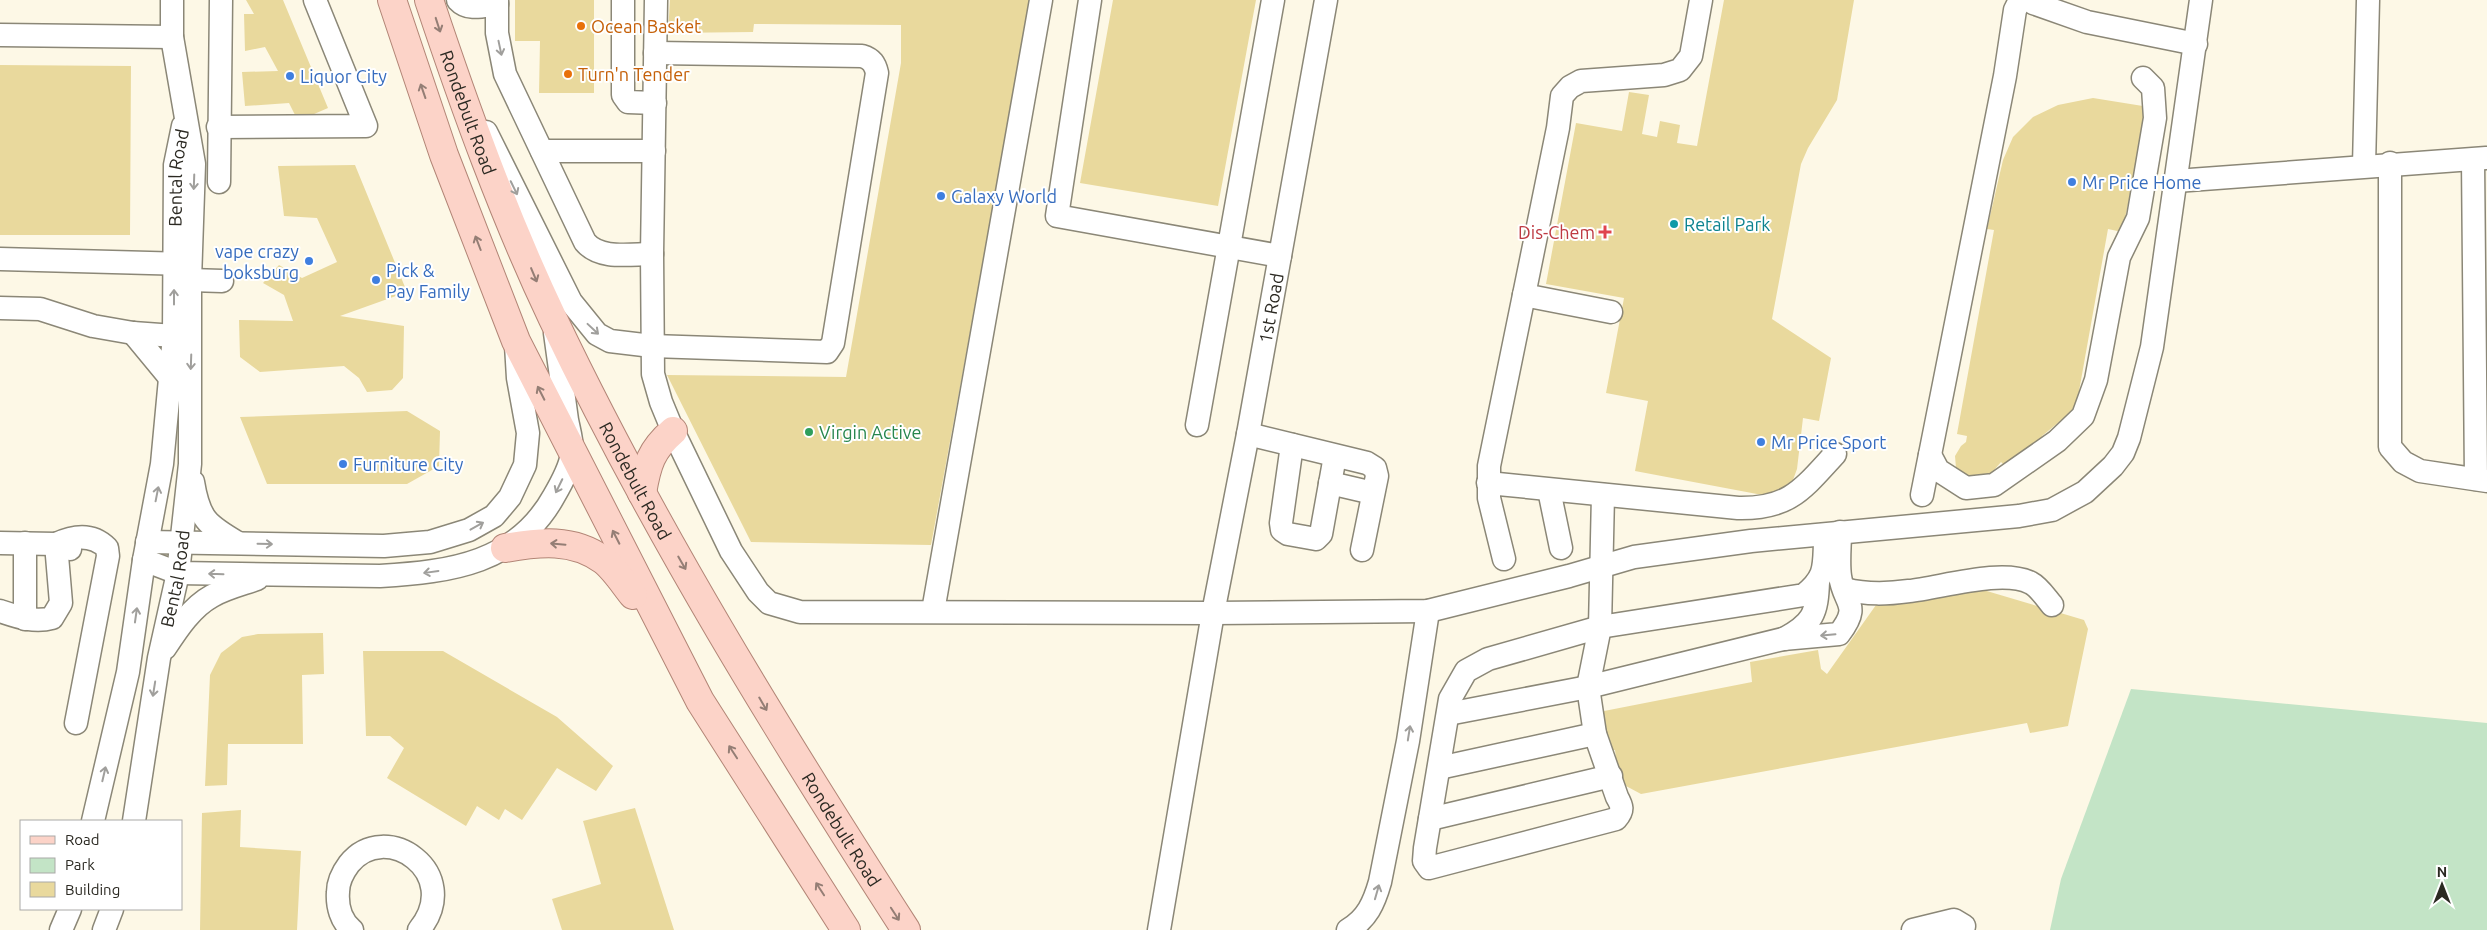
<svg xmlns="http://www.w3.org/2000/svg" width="2487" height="930" font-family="Ubuntu,sans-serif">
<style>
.green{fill:#c3e4c6}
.building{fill:#e9d99d}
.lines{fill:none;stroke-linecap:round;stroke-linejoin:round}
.minor-casing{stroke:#8b8777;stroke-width:25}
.major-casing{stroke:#b28576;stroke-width:30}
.minor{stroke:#fff;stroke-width:22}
.major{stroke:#fcd3c8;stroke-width:28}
.oneway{stroke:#947e75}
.oneway2{stroke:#a09f9c}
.food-dot{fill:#e8710a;stroke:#fff;stroke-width:2}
.shop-dot{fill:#3f7fe0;stroke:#fff;stroke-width:2}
.culture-dot{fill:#0f9aa8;stroke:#fff;stroke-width:2}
.health-dot{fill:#e0444e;stroke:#fff;stroke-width:2}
.leisure-dot{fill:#2e9e5b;stroke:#fff;stroke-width:2}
.labels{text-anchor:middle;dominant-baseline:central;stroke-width:4;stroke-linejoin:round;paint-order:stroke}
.food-label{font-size:18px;fill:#c56008;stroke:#fff;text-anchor:start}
.shop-label{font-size:18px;fill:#366cbe;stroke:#fff;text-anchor:start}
.street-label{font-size:18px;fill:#2b2922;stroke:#fff}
.culture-label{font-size:18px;fill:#0d838f;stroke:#fff;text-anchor:start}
.health-label{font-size:18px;fill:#be3a42;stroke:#fff;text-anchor:end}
.leisure-label{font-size:18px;fill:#27864d;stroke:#fff;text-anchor:start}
</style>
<rect width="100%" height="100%" fill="#fdf8e6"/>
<path class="green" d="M2131 689 2487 723V930H2050L2061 879Z"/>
<path class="building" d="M246 0H283L328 108 298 121 289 103 245 106 242 72 278 71 265 47 245 51 244 14H254Z
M515 0H594V93H539L540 41H515Z
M670 0H1031L931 545 751 542 667 375 846 377 901 63V25L754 24 753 32 668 33Z
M1113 0H1256L1218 206 1080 183Z
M1724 0H1854L1837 100 1808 148 1801 164 1772 319 1831 358 1819 421 1803 418 1797 469 1790 488 1773 497 1635 471 1648 401 1606 393 1624 298 1546 284 1576 123 1622 131 1629 92 1649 95 1642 134 1657 137 1660 121 1680 125 1677 143 1697 146Z
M0 65 131 66 130 235H0Z
M2093 98 2149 107 2122 232 2108 229 2076 408 2042 436 2043 442 2008 469 2001 462 1990 475 1980 480 1962 476 1956 468 1955 456 1961 446 1966 442 1967 436 1957 434 1994 230 1987 229 2003 160 2013 137 2033 117 2058 105Z
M355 165 407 292 340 316 404 326 403 378 392 390 367 392 359 378 344 366 260 372 240 357 239 320 293 321 284 295 263 283 279 265 302 278 337 262 317 218 284 216 278 166Z
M407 411 440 431 439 466 407 484H267L240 417Z
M1980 589 2084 620 2088 629 2068 726 2030 733 2027 723 1641 794 1626 786 1618 774 1615 750 1605 752 1599 712 1752 682 1750 662 1818 650 1821 669 1827 674 1876 605Z
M323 633 324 674 302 675 303 744H228L227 785 205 786 210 675 221 653 242 637 258 634Z
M363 651H443L557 717 613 766 596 791 557 768 522 820 505 809 499 820 477 806 466 826 387 778 404 748 390 736H366Z
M635 808 674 930H562L552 899 601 884 583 821Z
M241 810 240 847 301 851 297 930H200L202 813Z"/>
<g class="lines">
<defs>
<g id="minor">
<path d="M458 0C468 11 483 6 497 4"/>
<path d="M497 0V33L505 74 585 242C600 260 630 254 652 254"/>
<path d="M623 0V95L628 102 655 103"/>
<path d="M656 0 652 254 653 374 661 402 673 431 731 551 758 592 769 603 800 612 1213 613 1428 611 1569 576 1634 557 1751 541 2019 516 2052 510 2085 492 2113 466 2123 453 2129 438 2152 347 2201 0"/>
<path d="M1090 0 1057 216 1280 256"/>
<path d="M2030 0 2033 3 2087 22 2196 44"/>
<path d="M0 35 172 37"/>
<path d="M218 127 366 126 315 0"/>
<path d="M486 132 571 302 597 334 610 341 652 346 827 352 833 343 877 73C875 64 872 59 862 56L655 53"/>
<path d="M542 151H654"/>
<path d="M2473 160 2476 479"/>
<path d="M2390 163V447L2403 462 2420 471 2487 481"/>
<path d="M2364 166 2368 0"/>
<path d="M2176 181 2486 158"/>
<path d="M219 182 221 0"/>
<path d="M0 259 187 264"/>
<path d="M190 280 222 281"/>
<path d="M0 308 40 309 93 326 133 333 188 337"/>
<path d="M1611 312 1524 295 1558 128 1562 96 1570 87 1581 81 1664 75 1680 70 1691 56 1701 0"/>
<path d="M133 333 171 379"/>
<path d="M1197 425 1273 0"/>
<path d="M1248 434 1367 463 1375 468 1377 476 1362 550"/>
<path d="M1292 445 1281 523 1282 530 1288 534 1316 539 1321 534 1335 456"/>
<path d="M1930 455 1938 470 1966 488 1994 485 2057 441 2083 416 2096 380 2119 257 2138 218 2155 118 2153 88 2143 78"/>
<path d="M193 482C199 519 207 525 238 543"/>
<path d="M1330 483 1373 493"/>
<path d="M1488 483 1738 508C1789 509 1802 490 1835 454"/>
<path d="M1549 490 1561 548"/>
<path d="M1603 495 1600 627 1804 595C1826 577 1824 567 1825 542"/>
<path d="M1922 495 2005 76 2015 10 2020 0"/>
<path d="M147 542 384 546 430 542 469 530 494 516 510 497 525 465 528 433 518 378 516 345"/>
<path d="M0 543 56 544 70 549"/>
<path d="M25 543V619"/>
<path d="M56 544C73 536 92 533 107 548L108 556 76 723"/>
<path d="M1504 559 1489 498V466L1524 295"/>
<path d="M144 560 178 573 380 576C451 572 517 563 554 496 561 484 570 468 572 454 573 444 569 430 567 420 563 391 559 362 555 333"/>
<path d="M1845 589C1867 595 1887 594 1909 591 1940 588 2003 568 2031 583 2039 587 2046 598 2052 605"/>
<path d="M0 611C18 617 34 623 52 618L61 603 56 544"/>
<path d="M933 611 1041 0"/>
<path d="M1600 627 1588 687 1595 734 1617 797C1622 806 1624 810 1616 819L1429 868 1424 861 1425 848 1450 699 1466 671 1488 659Z"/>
<path d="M1784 639C1813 623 1817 614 1818 581"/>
<path d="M165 648C178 628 192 607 212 596 226 588 243 584 257 579"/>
<path d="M1448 714 1588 687 1783 639 1839 634C1862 604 1844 605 1840 576 1838 562 1840 546 1840 532"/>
<path d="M1439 768 1595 734"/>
<path d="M1430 819 1611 776"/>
<path id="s1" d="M93 821 128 672 144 560 162 464 174 336 175 165 183 126"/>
<path id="s2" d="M134 821 159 658 178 573 190 464V280L194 164 172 37V0"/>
<path d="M61 930 70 909"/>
<path d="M104 930 112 909"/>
<path d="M352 930C341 921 337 906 338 892 338 881 343 872 349 864 385 818 465 873 419 930"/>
<path id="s3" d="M1159 930 1213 613 1248 434 1326 0"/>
<path d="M1348 930C1367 919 1374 903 1380 882L1408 741 1428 611"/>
<path d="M1913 930 1954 920 1964 926 1963 930"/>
</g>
<g id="major">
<path d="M392 0 444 155 516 341 700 701 846 930"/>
<path id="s4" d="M429 0C465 108 504 216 553 319 654 531 779 733 906 930"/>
<path d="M642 493C647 464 651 450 673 431"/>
<path d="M505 548C539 542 573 538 603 560 614 568 624 584 633 595"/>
</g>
</defs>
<use href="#minor" class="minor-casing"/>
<use href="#major" class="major-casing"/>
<use href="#minor" class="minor"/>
<use href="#major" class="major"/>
</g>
<defs><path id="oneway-shaft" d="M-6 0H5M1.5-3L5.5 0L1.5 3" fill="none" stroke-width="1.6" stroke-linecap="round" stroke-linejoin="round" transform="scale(1.25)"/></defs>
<g class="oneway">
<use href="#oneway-shaft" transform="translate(438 25) rotate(72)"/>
<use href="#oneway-shaft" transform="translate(423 91) rotate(-109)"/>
<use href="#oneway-shaft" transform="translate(478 243) rotate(-111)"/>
<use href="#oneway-shaft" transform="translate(534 275) rotate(67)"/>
<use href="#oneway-shaft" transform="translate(541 393) rotate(-117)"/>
<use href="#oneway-shaft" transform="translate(616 537) rotate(-117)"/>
<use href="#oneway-shaft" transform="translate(558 544) rotate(-175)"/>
<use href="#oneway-shaft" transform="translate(682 563) rotate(60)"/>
<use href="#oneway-shaft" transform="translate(763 704) rotate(60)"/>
<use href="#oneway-shaft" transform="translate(733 752) rotate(-123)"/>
<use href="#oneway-shaft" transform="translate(820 889) rotate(-123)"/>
<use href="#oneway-shaft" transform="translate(895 914) rotate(57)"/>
</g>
<g class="oneway2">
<use href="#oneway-shaft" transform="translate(500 48) rotate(78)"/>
<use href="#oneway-shaft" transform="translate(194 182) rotate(92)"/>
<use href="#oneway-shaft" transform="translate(514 188) rotate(64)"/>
<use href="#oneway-shaft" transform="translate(174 297) rotate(-90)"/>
<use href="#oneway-shaft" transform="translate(593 329) rotate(43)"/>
<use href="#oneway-shaft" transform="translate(191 362) rotate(92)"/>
<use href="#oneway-shaft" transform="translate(559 486) rotate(116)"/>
<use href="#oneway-shaft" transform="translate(157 494) rotate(-79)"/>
<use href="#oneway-shaft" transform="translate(477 526) rotate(-29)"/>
<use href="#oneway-shaft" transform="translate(265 544) rotate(1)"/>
<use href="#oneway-shaft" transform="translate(431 572) rotate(172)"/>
<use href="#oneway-shaft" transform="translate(216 574) rotate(-178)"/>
<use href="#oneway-shaft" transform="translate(136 615) rotate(-82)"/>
<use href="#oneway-shaft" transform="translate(1828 635) rotate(175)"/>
<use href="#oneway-shaft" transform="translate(154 689) rotate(99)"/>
<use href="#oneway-shaft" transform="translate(1409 733) rotate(-81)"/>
<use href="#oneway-shaft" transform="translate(104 774) rotate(-77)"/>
<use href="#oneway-shaft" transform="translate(1377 892) rotate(-74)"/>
</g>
<g class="food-dot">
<circle cx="581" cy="26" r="5"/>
<circle cx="568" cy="74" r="5"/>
</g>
<g class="shop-dot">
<circle cx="290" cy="76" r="5"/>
<circle cx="2072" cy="182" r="5"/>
<circle cx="941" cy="196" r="5"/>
<circle cx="309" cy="261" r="5"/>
<circle cx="376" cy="280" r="5"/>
<circle cx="1761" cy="442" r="5"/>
<circle cx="343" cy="464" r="5"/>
</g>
<circle class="culture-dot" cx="1674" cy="224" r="5"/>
<path class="health-dot" d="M1602.5 224.5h5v5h5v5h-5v5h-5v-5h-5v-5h5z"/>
<circle class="leisure-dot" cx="809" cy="432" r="5"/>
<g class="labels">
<g class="food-label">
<text x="591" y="26">Ocean Basket</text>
<text x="578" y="74">Turn'n Tender</text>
</g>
<g class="shop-label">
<text x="300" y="76">Liquor City</text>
<text x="2082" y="182">Mr Price Home</text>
<text x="951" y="196">Galaxy World</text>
<text x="299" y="251" text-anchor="end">vape crazy<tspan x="299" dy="21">boksburg</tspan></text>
<text x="386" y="270">Pick &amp;<tspan x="386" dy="21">Pay Family</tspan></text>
<text x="1771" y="442">Mr Price Sport</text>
<text x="353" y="464">Furniture City</text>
</g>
<g class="street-label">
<text stroke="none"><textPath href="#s4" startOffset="119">Rondebult Road</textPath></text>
<text stroke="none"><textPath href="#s1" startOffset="651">Bental Road</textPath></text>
<text stroke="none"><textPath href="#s3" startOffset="632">1st Road</textPath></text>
<text stroke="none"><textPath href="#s4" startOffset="524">Rondebult Road</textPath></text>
<text stroke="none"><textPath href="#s2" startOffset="246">Bental Road</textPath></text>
<text stroke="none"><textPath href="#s4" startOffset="929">Rondebult Road</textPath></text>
</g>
<g class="culture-label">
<text x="1684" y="224">Retail Park</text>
</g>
<g class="health-label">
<text x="1595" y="232">Dis-Chem</text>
</g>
<g class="leisure-label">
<text x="819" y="432">Virgin Active</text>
</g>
</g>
<rect x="20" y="820" width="162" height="90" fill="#ffffff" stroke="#aaa9a7"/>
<rect x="30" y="836" width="25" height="8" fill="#fcd3c8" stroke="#aaa9a7"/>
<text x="65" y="845" font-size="15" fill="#2b2922">Road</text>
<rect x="30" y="858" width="25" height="15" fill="#c3e4c6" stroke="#aaa9a7"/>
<text x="65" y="870" font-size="15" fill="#2b2922">Park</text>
<rect x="30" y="882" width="25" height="15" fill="#e9d99d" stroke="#aaa9a7"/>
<text x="65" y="895" font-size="15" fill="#2b2922">Building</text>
<g transform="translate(2442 885)" stroke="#ffffff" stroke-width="4" paint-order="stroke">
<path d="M0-4L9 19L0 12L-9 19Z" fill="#2b2922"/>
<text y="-8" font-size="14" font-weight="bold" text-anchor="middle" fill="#2b2922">N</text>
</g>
</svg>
